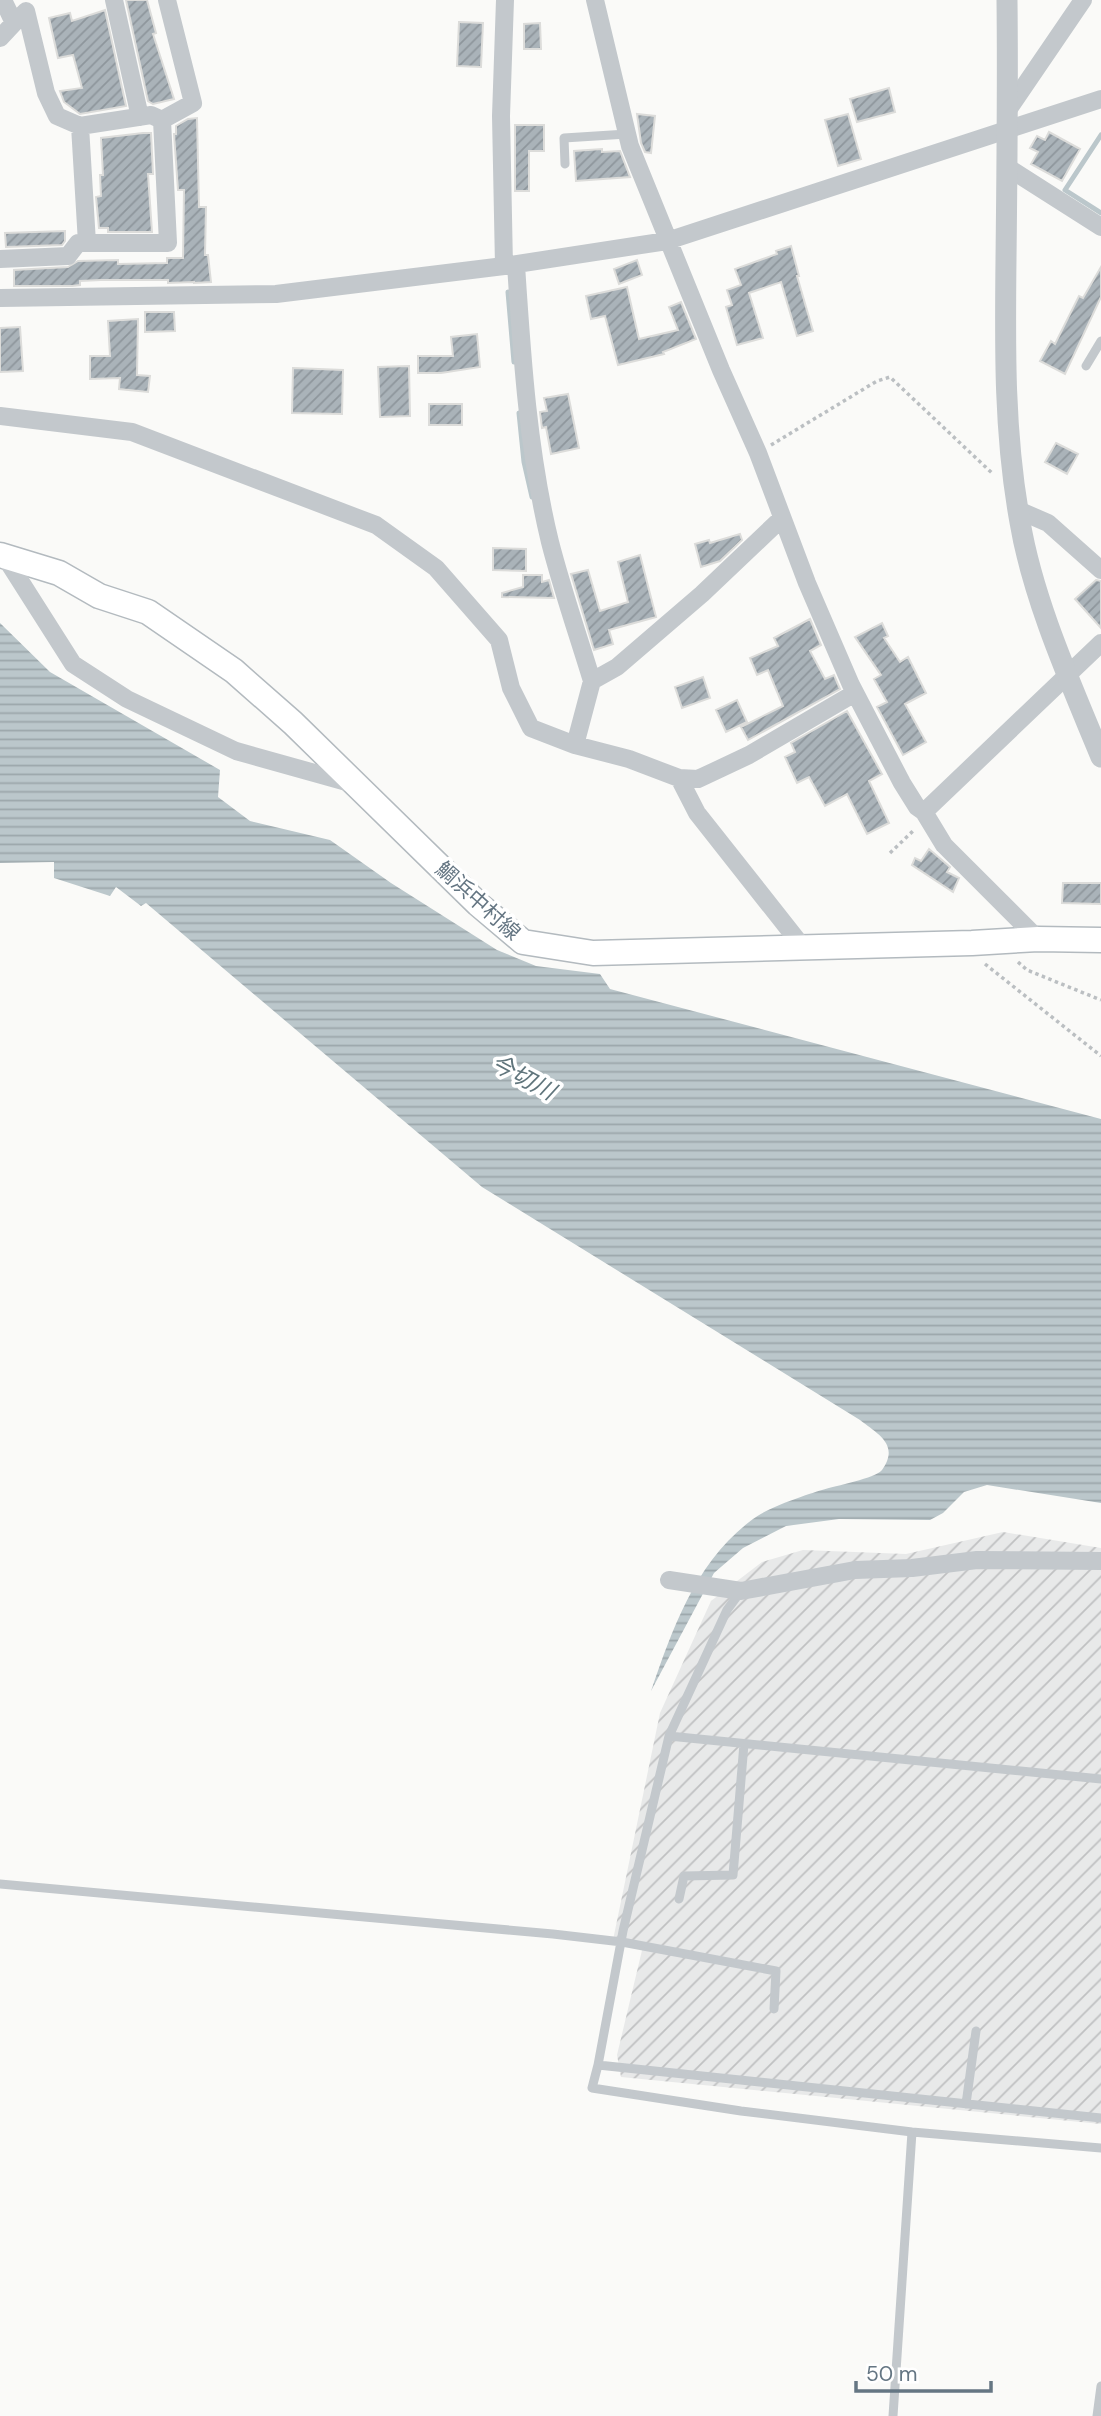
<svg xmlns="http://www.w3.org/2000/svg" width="1101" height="2416" font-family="'DM Sans','Noto Sans JP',sans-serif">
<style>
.industrial{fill:url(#industrial-furrows)}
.water{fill:url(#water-rules)}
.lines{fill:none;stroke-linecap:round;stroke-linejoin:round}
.stream{stroke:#bbc7cb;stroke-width:5}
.building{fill:url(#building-hatch);stroke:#dcdcda;stroke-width:2}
.secondary-casing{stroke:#b3babf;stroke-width:27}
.path{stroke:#bbbfc2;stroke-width:3.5;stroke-dasharray:3.5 3.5;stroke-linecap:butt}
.service{stroke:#c3c8cc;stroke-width:9}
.minor{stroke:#c3c8cc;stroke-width:18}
.tertiary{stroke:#c3c8cc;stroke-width:21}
.secondary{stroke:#fff;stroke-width:24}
.labels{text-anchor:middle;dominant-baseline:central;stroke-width:7;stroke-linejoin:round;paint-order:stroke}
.street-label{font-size:21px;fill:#657683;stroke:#fff}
.water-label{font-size:23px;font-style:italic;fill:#60757c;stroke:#fff}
</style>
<defs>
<pattern id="industrial-furrows" width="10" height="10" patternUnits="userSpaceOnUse" patternTransform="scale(1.75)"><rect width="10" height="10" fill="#e8e9e9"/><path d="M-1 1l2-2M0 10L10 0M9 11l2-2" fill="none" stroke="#c0c1c2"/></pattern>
<pattern id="water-rules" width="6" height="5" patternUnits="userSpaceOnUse" patternTransform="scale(1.75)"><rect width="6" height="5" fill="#bbc7cb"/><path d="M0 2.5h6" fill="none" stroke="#9ca6aa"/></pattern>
<pattern id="building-hatch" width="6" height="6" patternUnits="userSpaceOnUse" patternTransform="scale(1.75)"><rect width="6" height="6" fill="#aab3b9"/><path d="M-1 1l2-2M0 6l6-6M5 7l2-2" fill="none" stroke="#8e969c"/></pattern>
</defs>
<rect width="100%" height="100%" fill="#fafaf8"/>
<path class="industrial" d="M1003 1532 1101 1548V2124L621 2077 617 2055 644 1942 613 1940 660 1713 711 1601 762 1562 803 1550 906 1554Z"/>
<path class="water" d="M0 623 50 672 220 770 218 797 250 821 330 840 391 883 497 950 536 966 600 974 610 989 1101 1119V1503L987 1485 964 1492 943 1513 930 1520 839 1519 786 1526 743 1548 714 1573 651 1691C673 1627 696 1561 753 1519 767 1508 805 1495 822 1490 835 1486 876 1478 882 1470 900 1445 878 1434 860 1420L482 1187 146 903 141 906 116 887 110 896 54 878V862L0 863Z"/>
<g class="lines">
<path class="stream" d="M1101 135 1065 190 1101 213
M508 292 514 362
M519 413 524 462 532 497"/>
</g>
<path class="building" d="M126 0H147L156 33 153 34 174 99 153 104 148 101Z
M105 10 126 106 80 114 64 102 60 91 82 88 73 55 58 58 49 18 70 13 72 21Z
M459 22 483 23 481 67 457 66Z
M540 23 541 49H524V24Z
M889 88 895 112 857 122 850 99Z
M637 114 655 116 651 153 645 152 641 143Z
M848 114 861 159 838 166 825 120Z
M197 118 199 207H206L205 255H208L211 282 194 283V282L168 283V280H101L80 281V285L72 286H14V270L68 267 78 261 118 260V264L167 263V258H183L184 190H178L174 134H176V126L188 119Z
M515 125H544V151H529V191H515Z
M1049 132 1080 149 1062 181 1031 164 1038 152 1030 148 1037 136 1045 140Z
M143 133H151L153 174H148L152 232H108V228H99L96 197 101 196 100 175H103L101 138Z
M602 149V152L620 151 630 177 576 181 574 151Z
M65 231V241L62 245 6 247 5 233Z
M791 246 799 276H797L813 331 797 336 781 282 749 293 763 338 737 345 726 307 732 305 727 290 741 285 735 269 777 254 776 251Z
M637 260 642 275 619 284 614 269Z
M1101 267V297L1065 374 1040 361 1051 341 1055 344 1079 296 1083 298Z
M627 287 639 339 678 330 669 307 681 302 696 339 663 352 664 354 618 365 605 316 591 319 586 296Z
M145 312H174L175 331 145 332Z
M138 319 137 375 150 376 148 392 119 389 120 378 90 379V356H110L108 321Z
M20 327 23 371 0 372V328Z
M477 334 480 367 441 373H418V356H453L451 337Z
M409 366 410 416 380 417 378 367Z
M293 368 343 370 342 414 292 413Z
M568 394 579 448 551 454 546 427 542 428 540 412 547 411 544 398Z
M429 404H462V425H429Z
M1056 443 1078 454 1067 474 1045 462Z
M740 534 742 540 720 561 701 567 695 544 709 540 710 543Z
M493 548 526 549V571L493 570Z
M640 555 656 617 609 630 613 644 594 650 571 574 588 570 600 611 628 602 618 562Z
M523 575H542V582L549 580 554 598 502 597V593L523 587Z
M1096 580 1101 581V628L1075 599Z
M810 619 821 645 810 651 825 679 834 675 840 689 748 740 741 727 783 706 768 670 757 675 750 658 778 646 774 638Z
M882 623 888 636 884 638 900 662 908 657 926 693 905 704 926 742 903 755 877 707 887 702 874 679 881 675 855 637Z
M703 677 710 698 682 708 675 687Z
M737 700 747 722 726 732 716 710Z
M847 711 882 774 869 781 889 823 867 834 847 794 825 806 809 777 797 783 785 757 795 752 791 743Z
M929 849 950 867 947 872 959 878 953 892 912 865 915 858 921 861Z
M1063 883H1101V904L1062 903Z"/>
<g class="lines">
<defs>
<path id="secondary" d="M0 555 59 573 99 596 148 612 234 671 293 723 478 904 523 942 593 953 972 943 1038 939 1101 940"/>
</defs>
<use href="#secondary" class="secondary-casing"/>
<path class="path" d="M771 445 877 381 890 377 993 474
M890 853 914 830
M1018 962 1027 970 1101 1000
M985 964 1101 1056"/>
<path class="service" d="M565 164 564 138 627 134
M1086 366 1101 341
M669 1736 727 1610 741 1591
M1101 1779 669 1736 623 1931 598 2065 1101 2118
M0 1884 553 1934 622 1942 776 1971 774 2009
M679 1899 684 1876 733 1875 744 1744
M598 2065 592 2088 741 2111 912 2132 1101 2148
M966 2104 976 2031
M893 2416 912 2132
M1097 2416 1101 2386"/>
<path class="minor" d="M114 0 140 117
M595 0 630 146 721 370 758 453 807 583 851 685 902 783 917 807 924 812 944 845 1038 939
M14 23 26 11 46 93 57 116 80 126
M0 38 14 23 3 0
M1008 110 1083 0
M162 120 193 103 167 0
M1007 167 1101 227
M0 259 68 256 78 243H168L162 120 151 115 80 126 87 243
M516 265C522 357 528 452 550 542 562 589 578 635 592 681
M504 266 501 116 505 0
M0 298 276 294 504 266 667 241 1101 99
M0 416 132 432 376 525 436 568 499 640 511 688 531 728 575 745
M1018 510 1048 523 1101 570
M5 557 73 664 127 699 236 751 354 784
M679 778 629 759 575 745 592 681 617 667 702 594 782 518
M924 812 1101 643
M802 946 697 813 679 778 698 779 749 755 855 693
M669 1580 741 1591 855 1570 912 1568 977 1560 1101 1561"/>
<path class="tertiary" d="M1007 0C1008 86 1007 173 1006 259 1005 348 1004 435 1020 522 1033 600 1071 684 1101 757"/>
<use href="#secondary" class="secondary"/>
</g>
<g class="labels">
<g class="street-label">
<text transform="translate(478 901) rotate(42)">鯛浜中村線</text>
</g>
<g class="water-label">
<text transform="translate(523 1077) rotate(28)">今切川</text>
</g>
</g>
<path d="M856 2381v10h135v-10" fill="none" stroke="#657683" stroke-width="3.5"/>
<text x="866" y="2381" font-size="21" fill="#657683" stroke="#ffffff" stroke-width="5" paint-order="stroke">50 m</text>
</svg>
